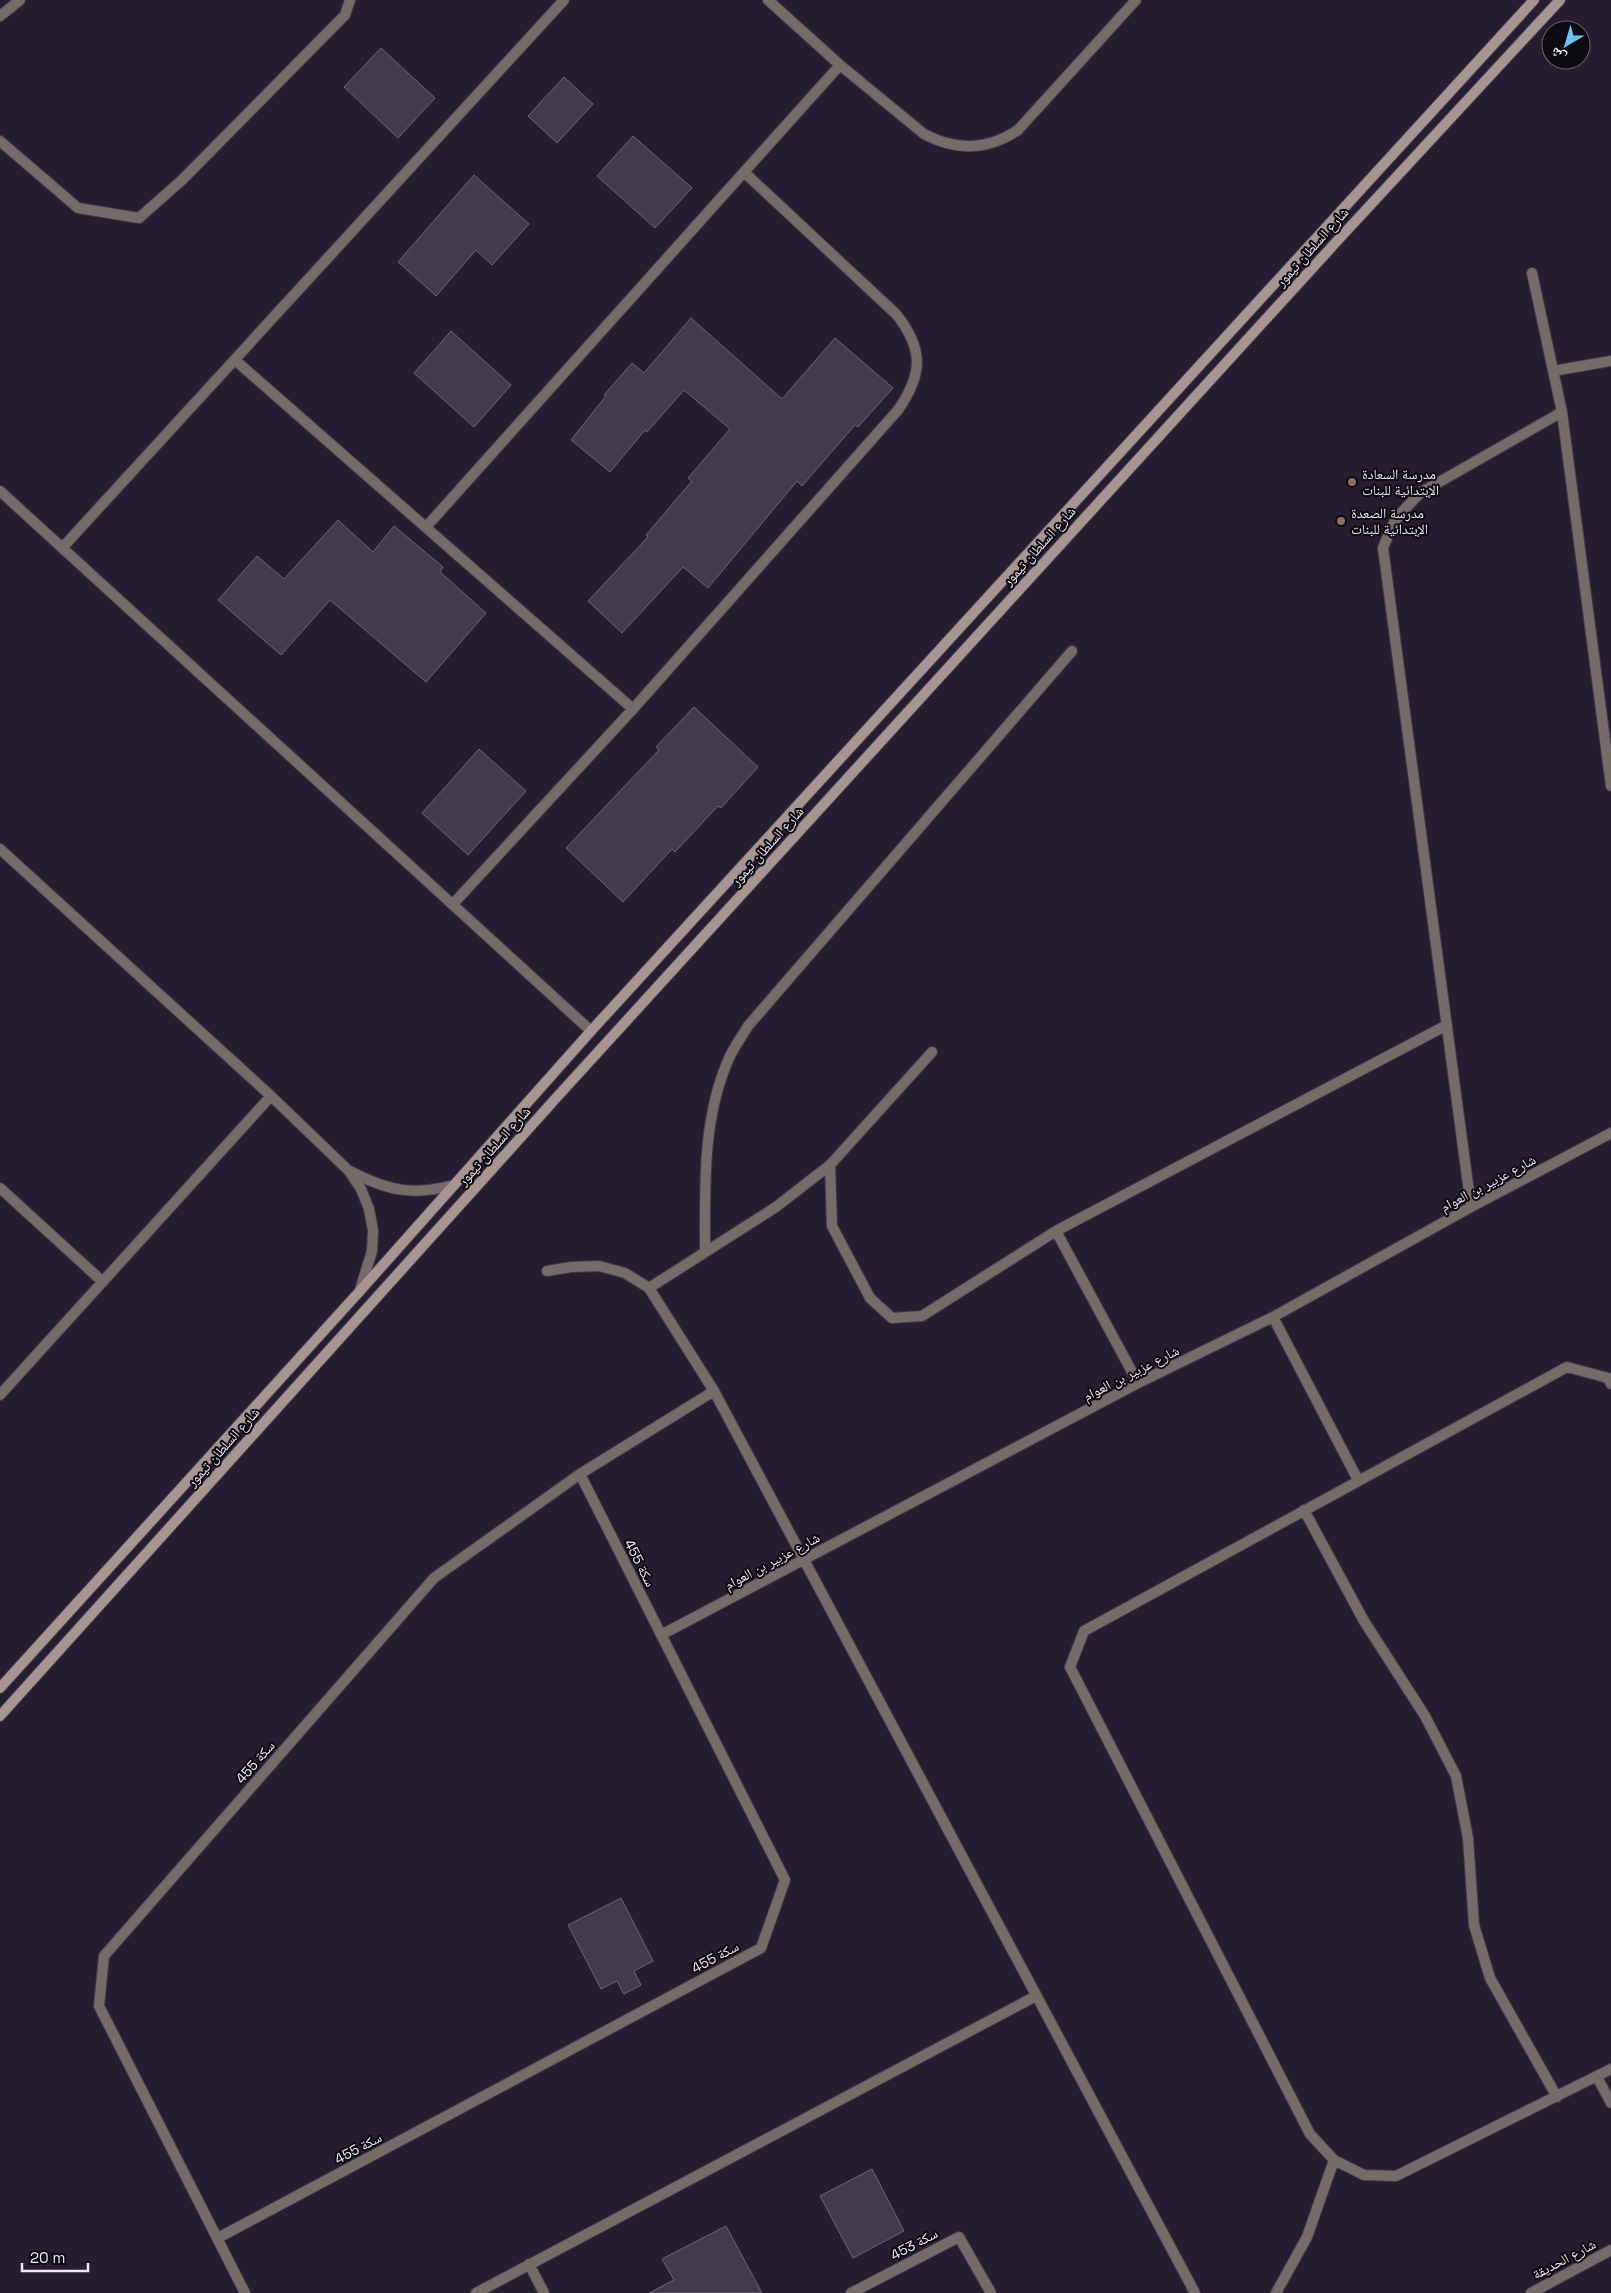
<svg xmlns="http://www.w3.org/2000/svg" width="1611" height="2293" font-family="'Space Grotesk','Noto Naskh Arabic',sans-serif">
<style>
.building{fill:#423b4e;stroke:#6b647a}
.lines{fill:none;stroke-linecap:round;stroke-linejoin:round}
.service-casing{stroke:#413b4c;stroke-width:12}
.minor-casing{stroke:#413b4c;stroke-width:12}
.secondary-casing{stroke:#413b4c;stroke-width:12}
.service{stroke:#776b69;stroke-width:10}
.minor{stroke:#776b69;stroke-width:10}
.secondary{stroke:#a89492;stroke-width:10}
.education-dot{fill:#8d6e63;stroke:#0d0a12;stroke-width:2}
.labels{text-anchor:middle;dominant-baseline:central;stroke-width:4;stroke-linejoin:round;paint-order:stroke}
.street-label{font-size:14px;fill:#eeeaf6;stroke:#0d0a12}
.poi-label{font-size:14px;fill:#eeeaf6;stroke:#0d0a12;text-anchor:start}
</style>
<rect width="100%" height="100%" fill="#251e30"/>
<path class="building" d="M381 48 435 98 398 138 344 87Z
M564 77 593 104 557 143 528 116Z
M633 136 692 188 655 228 597 176Z
M474 175 529 224 492 265 476 250 436 296 398 262Z
M691 318 782 399 835 338 893 388 858 427 855 425 802 486 797 481 708 588 683 567 622 633 588 601 648 537 646 535 692 481 688 478 730 429 684 390 647 432 645 430 610 472 571 440 606 396 604 395 632 363 644 373Z
M451 331 511 385 474 427 414 373Z
M338 520 373 552 394 526 443 567 440 572 486 613 426 682 330 600 281 655 218 600 257 556 284 579Z
M694 707 758 767 721 808 718 806 675 852 672 849 623 902 566 848 659 750 656 747Z
M479 749 526 791 468 855 422 813Z
M621 1898 653 1961 634 1971 641 1985 624 1994 617 1981 601 1989 568 1925Z
M872 2169 904 2231 853 2258 820 2196Z
M726 2226 762 2293H649L674 2280 662 2259Z"/>
<g class="lines">
<defs>
<path id="service" d="M1553 371 1611 361
M705 1252C705 1186 702 1117 730 1056 735 1046 742 1036 748 1026L1072 651"/>
<path id="minor" d="M768 0 840 65 924 134C956 151 987 151 1018 130L1136 0
M0 16 20 0
M0 141 78 208 139 218 182 180 345 15 350 0
M1532 273 1562 412 1611 786
M235 360 633 709
M0 491 591 1031
M426 527 840 65
M63 547 564 0
M0 849 271 1096 349 1171 361 1189 369 1209 373 1230 372 1251 360 1290
M453 904 633 709 898 410C923 374 924 349 896 314L745 173
M932 1052 830 1165 832 1226 870 1298 892 1318 922 1316 1056 1231 1447 1025
M350 1171C388 1191 413 1196 454 1185
M0 1188 103 1282
M1471 1207 1383 548 1392 526 1401 513 1420 493 1562 412
M1056 1231 1138 1383
M547 1271 571 1267 599 1266 625 1273 649 1288 714 1391 1195 2293
M649 1288 776 1207 830 1165
M1273 1317 1358 1480
M1611 1384 1608 1378 1567 1367 1084 1631 1070 1667 1310 2134 1334 2160 1364 2175 1396 2176 1611 2069
M0 1395 271 1096
M1304 1510 1364 1621 1425 1716 1456 1776 1468 1838 1474 1925 1490 1978 1557 2097
M661 1635 1138 1383 1273 1317 1471 1207 1611 1133
M1597 2077 1611 2103
M218 2238 761 1948 785 1880 580 1474
M529 2264 544 2293
M245 2293 99 2006 104 1956 434 1578 580 1474 714 1391
M476 2293 1036 1996
M851 2293 959 2237 991 2293
M1276 2293 1307 2237 1334 2160
M1531 2293 1611 2250"/>
<path id="secondary" d="M0 1688 359 1292 591 1031 1534 0
M0 1716 557 1097 1338 240 1560 0"/>
</defs>
<use href="#service" class="service-casing"/>
<use href="#minor" class="minor-casing"/>
<use href="#secondary" class="secondary-casing"/>
<use href="#service" class="service"/>
<use href="#minor" class="minor"/>
<use href="#secondary" class="secondary"/>
</g>
<g class="education-dot">
<circle cx="1352" cy="482" r="5"/>
<circle cx="1341" cy="521" r="5"/>
</g>
<g class="labels">
<g class="street-label">
<text transform="translate(1312 247) rotate(-48)">شارع السلطان تيمور</text>
<text transform="translate(1039 546) rotate(-48)">شارع السلطان تيمور</text>
<text transform="translate(767 846) rotate(-48)">شارع السلطان تيمور</text>
<text transform="translate(494 1146) rotate(-48)">شارع السلطان تيمور</text>
<text transform="translate(1488 1183) rotate(-28)">شارع عزبير بن العوام</text>
<text transform="translate(1131 1373) rotate(-27)">شارع عزبير بن العوام</text>
<text transform="translate(223 1447) rotate(-48)">شارع السلطان تيمور</text>
<text transform="translate(772 1561) rotate(-28)">شارع عزبير بن العوام</text>
<text transform="translate(640 1563) rotate(63)">سكة 455</text>
<text transform="translate(255 1762) rotate(-49)">سكة 455</text>
<text transform="translate(715 1957) rotate(-28)">سكة 455</text>
<text transform="translate(358 2148) rotate(-28)">سكة 455</text>
<text transform="translate(914 2244) rotate(-28)">سكة 453</text>
<text transform="translate(1564 2259) rotate(-28)">شارع الحديقة</text>
</g>
<g class="poi-label">
<text x="1362" y="474">مدرسة السعادة<tspan x="1362" dy="16">الإبتدائية للبنات</tspan></text>
<text x="1351" y="513">مدرسة الصعدة<tspan x="1351" dy="16">الإبتدائية للبنات</tspan></text>
</g>
</g>
<g transform="translate(1566 45) rotate(218)"><circle r="24" fill="#0d0a12" stroke="#67646d"/>
<path d="M0-4L9 19L0 12L-9 19Z" fill="#71c1f4"/>
<text y="-8" font-size="14" font-weight="bold" text-anchor="middle" fill="#eeeaf6">ش</text>
</g>
<path d="M22 2263v8h66v-8" fill="none" stroke="#eeeaf6" stroke-width="2.5"/>
<text x="30" y="2263" font-size="15" fill="#eeeaf6" stroke="#0d0a12" stroke-width="4" paint-order="stroke">20 m</text>
</svg>
